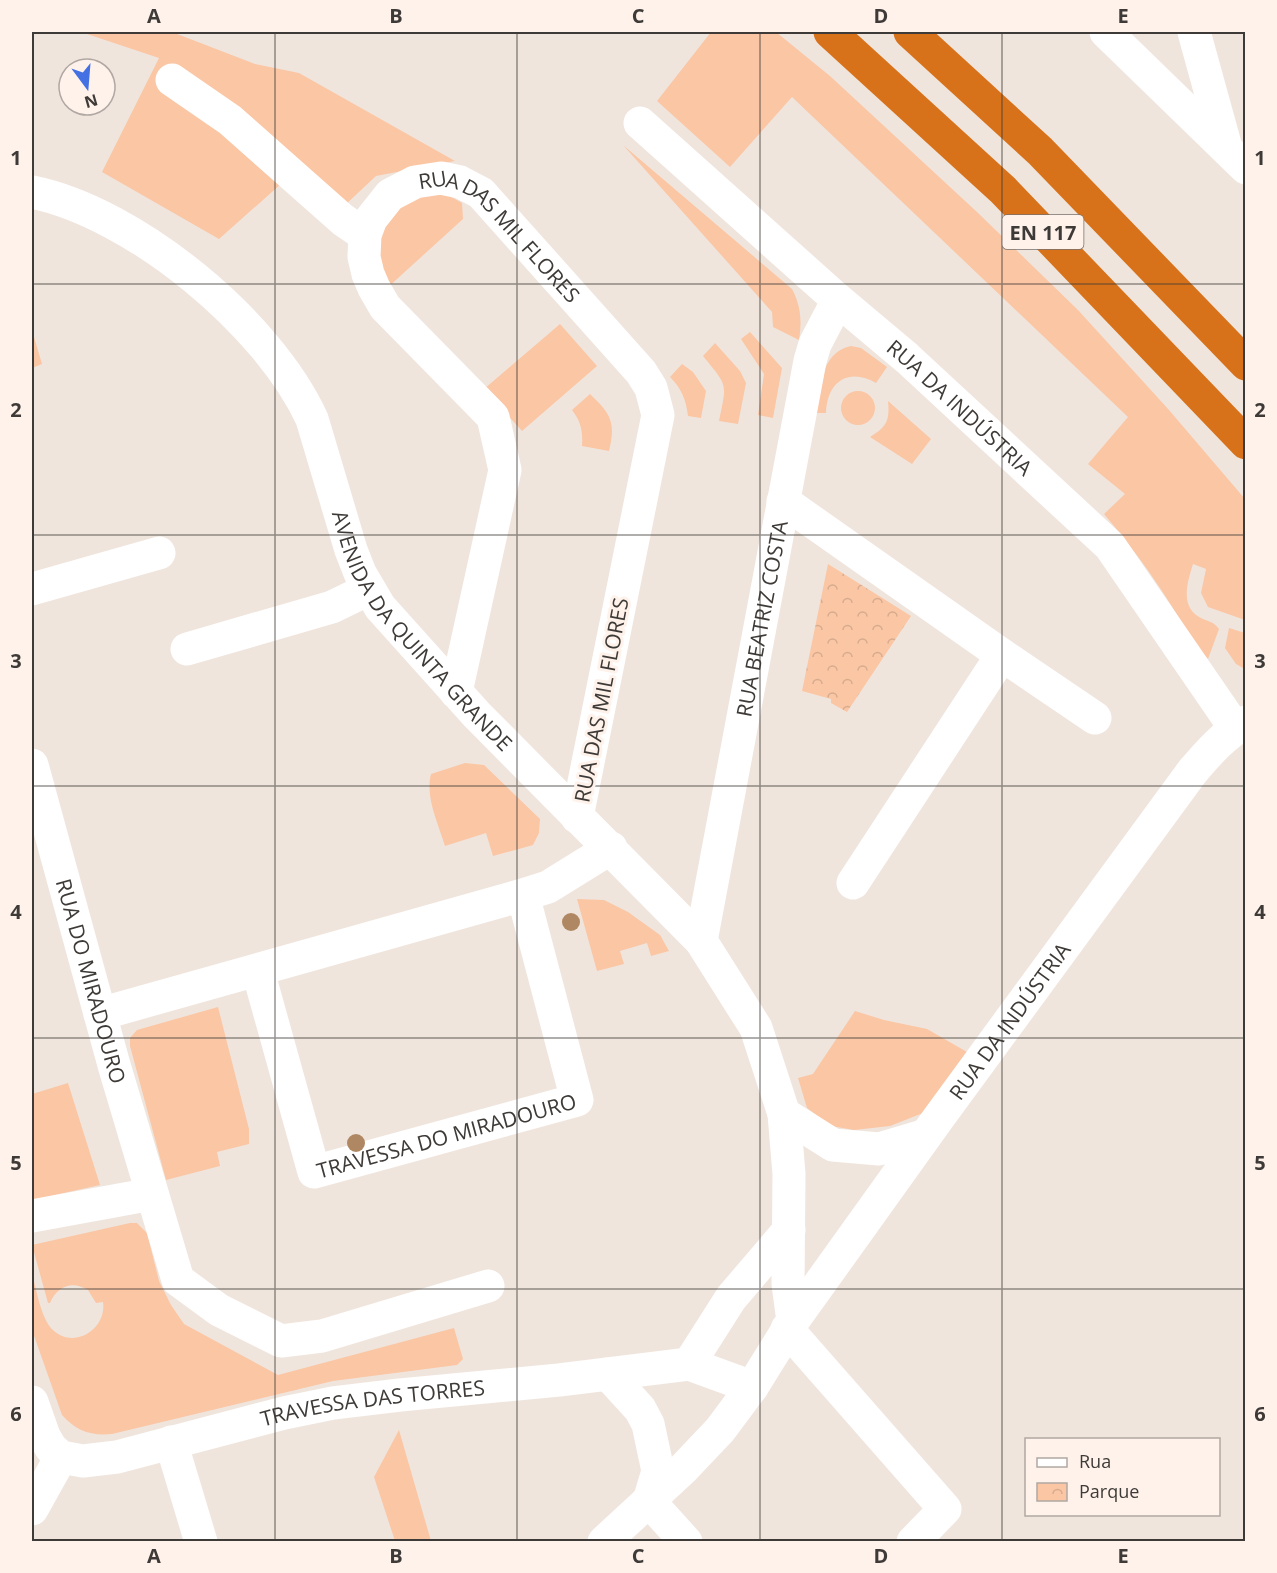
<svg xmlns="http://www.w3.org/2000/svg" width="1277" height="1573" font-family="'Open Sans',sans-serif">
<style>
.green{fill:#fac6a4}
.park{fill:url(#park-crowns)}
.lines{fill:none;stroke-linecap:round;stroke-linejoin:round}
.minor{stroke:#fff;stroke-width:33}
.highway{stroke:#d8721a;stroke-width:33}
.tree{fill:#af8863}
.grid{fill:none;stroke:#3e3a37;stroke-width:1.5;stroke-opacity:0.55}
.labels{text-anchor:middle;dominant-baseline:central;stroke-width:6;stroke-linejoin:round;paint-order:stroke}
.shield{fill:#fef2eb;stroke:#78716d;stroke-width:1.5}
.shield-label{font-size:20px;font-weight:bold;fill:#3e3a37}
.street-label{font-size:21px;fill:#3e3a37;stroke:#fef2eb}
.neatline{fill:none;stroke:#3e3a37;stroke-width:2}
.grid-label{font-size:20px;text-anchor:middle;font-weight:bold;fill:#3e3a37}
</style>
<defs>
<pattern id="park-crowns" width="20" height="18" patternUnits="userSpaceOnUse" patternTransform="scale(1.5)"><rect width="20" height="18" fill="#fac6a4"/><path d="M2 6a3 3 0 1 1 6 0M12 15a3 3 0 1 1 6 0" fill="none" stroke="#d7ab8e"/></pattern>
</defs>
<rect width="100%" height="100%" fill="#f0e5dd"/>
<path class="green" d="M81 32H172L255 64 299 73 455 161 376 176 344 206 300 167 219 239 102 172 159 58Z
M711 32H776L830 76 977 212 1078 310 1169 410 1245 499V620L1208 607 1201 593 1206 569 1193 564C1187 583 1179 609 1203 619 1210 622 1214 622 1219 629L1208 659C1193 643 1183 624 1171 605 1151 573 1128 542 1104 514L1125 494 1088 464 1128 417 792 97 730 167 657 101Z
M623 145 792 289C801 306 802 321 799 340L773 327 772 312Z
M439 190 462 203 463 219 386 289 374 242 394 203Z
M560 324 597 366 522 431 484 389Z
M750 332 782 368 773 418 758 415 764 374 741 339Z
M32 337H34L42 364 32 368Z
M715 343 740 371 746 383 738 424 719 421C727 382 728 387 703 356Z
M851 346 861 348 887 367 876 383C848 367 827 382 826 413H816C821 387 820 353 851 346Z
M682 364 693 372 706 391 701 418 688 416C686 399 681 388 670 377Z
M841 408a17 17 0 1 1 34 0a17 17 0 1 1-34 0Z
M590 394C611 414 616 422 609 451L582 446C583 431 581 422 572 410Z
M888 401 931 439 912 464 870 437C887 427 890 420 888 401Z
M1229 628 1245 633V669L1236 664 1225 648Z
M465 763 484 765 540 819 539 833 533 845 493 856 486 833 445 846C438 823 425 797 431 774Z
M577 899 604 900 628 912 660 935 669 951 651 956 647 943 620 951 624 964 597 971Z
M218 1007 249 1129V1144L217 1152 220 1166 166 1180 130 1046V1038L137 1030Z
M855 1011 884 1020 927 1029 974 1056 923 1113 890 1126 854 1130 831 1126 807 1108 798 1078 813 1074Z
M68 1083 100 1185 32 1200V1094Z
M130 1223H137L147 1233 159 1281 171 1305 184 1324 278 1375 454 1328 463 1359 457 1365 333 1381 112 1434C91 1436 76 1431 62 1415L32 1330V1273C36 1288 41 1319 53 1330 74 1350 107 1329 103 1302L96 1303 88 1290C72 1280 57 1286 50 1303H48L32 1245Z
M399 1430 431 1541H395L374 1477Z"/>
<path class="park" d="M828 564 911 616 847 712 831 703V699L802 691Z"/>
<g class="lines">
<g class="minor">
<path d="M1106 32 1246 168"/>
<path d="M1194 32 1226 148"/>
<path d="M172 80 230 120 343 220 365 235"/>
<path id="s1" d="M640 123 838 300 907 358 1110 546 1235 728"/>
<path id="s2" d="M32 192C135 213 268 323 312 419L351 550 360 573 380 607 477 715 701 941 756 1028 784 1114 789 1174 788 1284 793 1321 752 1387 720 1430 683 1469 604 1542"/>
<path d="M783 501 1002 655 853 883"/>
<path d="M32 589 159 553"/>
<path d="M187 649 332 607 369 589"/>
<path d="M1002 655 1095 718"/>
<path id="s3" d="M456 692 505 470 493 417 385 307 374 288 368 274 364 257 365 235 371 219 390 195 415 182 441 178 460 182 481 193 641 372 651 388 658 415 577 817"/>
<path id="s4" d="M32 765 114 1065 178 1280 219 1310 281 1341 322 1336 488 1286"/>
<path id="s5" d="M701 941 810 361 815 344 838 300"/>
<path id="s6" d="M258 971 314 1172 577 1100 523 895"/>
<path d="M100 1014 523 895 548 887 611 848"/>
<path d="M784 1114 833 1145 879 1149 926 1135"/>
<path d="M32 1216 152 1194"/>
<path id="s7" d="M793 1321 937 1120 1192 772C1208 753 1224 735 1246 722"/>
<path d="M787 1329 945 1509 913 1542"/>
<path d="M689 1364 731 1298 789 1230"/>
<path d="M608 1374 640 1409 648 1424 658 1471 649 1501"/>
<path id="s8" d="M32 1402 44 1436 51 1448 61 1457 83 1461 117 1457 284 1413 333 1403 400 1395 559 1380 689 1364 752 1387"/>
<path d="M171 1442 201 1542"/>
<path d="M649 1501 686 1542"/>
<path d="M32 1509 61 1457"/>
</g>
<path class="highway" d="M830 32 1003 190 1246 443
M910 32 1040 151 1246 364"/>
</g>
<g class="tree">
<circle cx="571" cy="922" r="9"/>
<circle cx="356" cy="1143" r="9"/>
</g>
<path class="grid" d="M275 32V1542M517 32V1542M760 32V1542M1002 32V1542M32 284H1246M32 535H1246M32 786H1246M32 1038H1246M32 1289H1246"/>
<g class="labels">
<rect class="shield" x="1002.5" y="215" width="81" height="34" rx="4.5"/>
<g class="shield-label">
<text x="1043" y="232">EN 117</text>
</g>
<g class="street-label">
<text stroke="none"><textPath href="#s3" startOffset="696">RUA DAS MIL FLORES</textPath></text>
<text stroke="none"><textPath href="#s1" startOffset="428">RUA DA INDÚSTRIA</textPath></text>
<text stroke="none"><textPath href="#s5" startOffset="328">RUA BEATRIZ COSTA</textPath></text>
<text stroke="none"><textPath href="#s2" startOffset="614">AVENIDA DA QUINTA GRANDE</textPath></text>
<text transform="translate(601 700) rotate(-79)">RUA DAS MIL FLORES</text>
<text stroke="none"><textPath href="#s4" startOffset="224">RUA DO MIRADOURO</textPath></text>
<text stroke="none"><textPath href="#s7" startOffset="370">RUA DA INDÚSTRIA</textPath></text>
<text stroke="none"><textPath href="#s6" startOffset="346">TRAVESSA DO MIRADOURO</textPath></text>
<text stroke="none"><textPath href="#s8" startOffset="382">TRAVESSA DAS TORRES</textPath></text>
</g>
</g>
<rect width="1277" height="1573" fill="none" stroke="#fef2eb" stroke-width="66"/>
<rect x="1025" y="1438" width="195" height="78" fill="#fef2eb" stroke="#b1a8a3" stroke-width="1.5"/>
<rect x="1037" y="1458" width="30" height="9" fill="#ffffff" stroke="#b1a8a3" stroke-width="1.5"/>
<text x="1079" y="1468" font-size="18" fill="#3e3a37">Rua</text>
<rect x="1037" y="1483" width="30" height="18" fill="url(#park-crowns)" stroke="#b1a8a3" stroke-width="1.5"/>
<text x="1079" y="1498" font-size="18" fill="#3e3a37">Parque</text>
<g transform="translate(87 87) rotate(164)"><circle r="28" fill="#fef2eb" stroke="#b1a8a3" stroke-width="1.5"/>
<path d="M0-4.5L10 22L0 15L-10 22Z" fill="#4370e2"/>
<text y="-9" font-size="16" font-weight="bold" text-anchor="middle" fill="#3e3a37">N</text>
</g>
<rect x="33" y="33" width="1211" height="1507" class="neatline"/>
<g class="grid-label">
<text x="154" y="23">A</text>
<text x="396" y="23">B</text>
<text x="638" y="23">C</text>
<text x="881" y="23">D</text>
<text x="1123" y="23">E</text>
<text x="16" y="165">1</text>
<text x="1260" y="165">1</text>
<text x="16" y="417">2</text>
<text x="1260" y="417">2</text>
<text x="16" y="668">3</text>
<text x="1260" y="668">3</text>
<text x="16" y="919">4</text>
<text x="1260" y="919">4</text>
<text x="16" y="1170">5</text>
<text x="1260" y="1170">5</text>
<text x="16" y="1421">6</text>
<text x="1260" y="1421">6</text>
<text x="154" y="1563">A</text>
<text x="396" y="1563">B</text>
<text x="638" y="1563">C</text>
<text x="881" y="1563">D</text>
<text x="1123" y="1563">E</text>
</g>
</svg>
